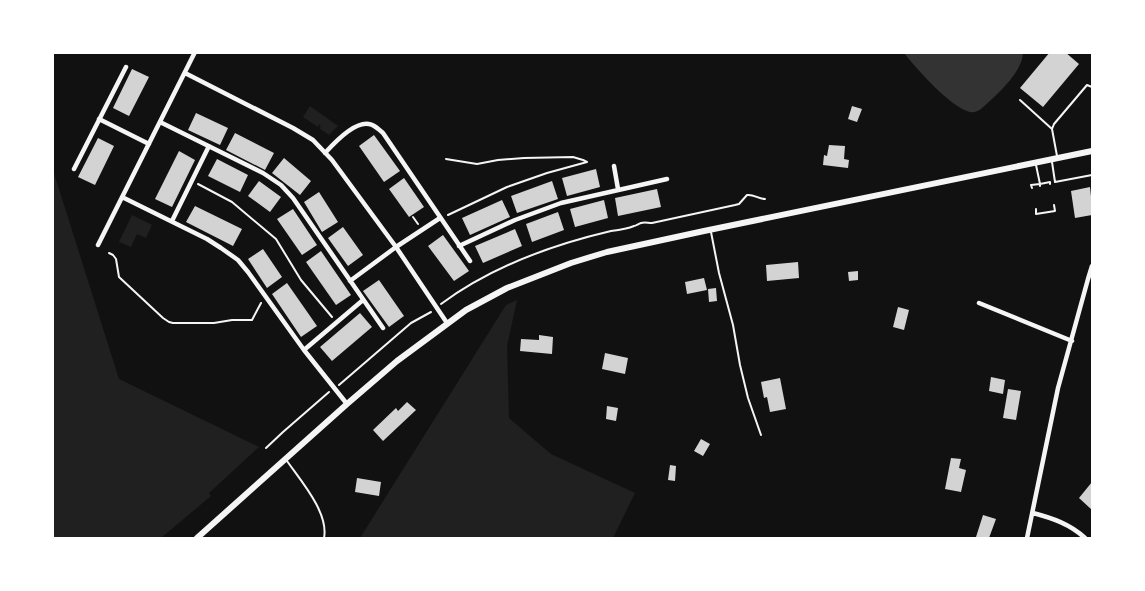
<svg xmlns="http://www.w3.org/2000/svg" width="1145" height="591" font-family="'Exo 2',sans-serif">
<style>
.green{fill:#202020}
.water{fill:#333}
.building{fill:#d3d3d3}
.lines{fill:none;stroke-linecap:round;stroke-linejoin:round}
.path{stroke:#f5f5f5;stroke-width:2}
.service{stroke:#f5f5f5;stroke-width:2}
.minor{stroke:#f5f5f5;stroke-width:4.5}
.secondary{stroke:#f5f5f5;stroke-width:6}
</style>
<rect width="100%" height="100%" fill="#111"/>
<path class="green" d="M310 106 338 126 329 135 319 128 321 126 319 124 318 127 303 117Z
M53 170 119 379 259 447 209 493 211 496 161 538H53Z
M132 215 152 225 146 238 137 234 131 247 119 242Z
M517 300 507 346 509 418 551 454 635 493 613 538H360L506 305Z"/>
<path class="water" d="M1023 52C1023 73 995 96 981 109 978 111 974 113 970 112 951 108 916 68 904 53Z"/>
<path class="building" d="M1050 52H1065L1079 64 1043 107 1020 88Z
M132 69 149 77 129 116 113 108Z
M852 106 862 109 857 122 848 119Z
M196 113 228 128 220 145 188 130Z
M235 133 274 153 265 170 226 150Z
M374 135 400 171 384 182 359 146Z
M98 138 114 146 95 185 78 177Z
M829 145 845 146 844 159 849 160 848 168 823 165 824 155 827 156Z
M179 151 195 160 172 207 155 199Z
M284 158 311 181 300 195 272 173Z
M217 159 248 175 240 192 208 176Z
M596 169 600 187 567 196 562 178Z
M404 178 424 207 409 217 389 189Z
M259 181 281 197 270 212 248 196Z
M552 181 558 199 517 213 511 196Z
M1090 187 1092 206V215L1075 218 1071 191Z
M657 189 661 207 618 216 615 198Z
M319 192 338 222 322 232 304 202Z
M502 200 510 217 470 235 462 218Z
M604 200 608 218 575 227 570 209Z
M195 206 242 229 233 246 186 222Z
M293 209 317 245 302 255 277 219Z
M558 212 564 230 532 242 526 224Z
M343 227 363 255 348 266 328 238Z
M515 229 522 246 483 263 475 246Z
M443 235 469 271 454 281 428 246Z
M263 249 282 277 267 288 248 259Z
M321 251 351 295 336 305 306 262Z
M798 262 799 278 767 281 766 265Z
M858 271V280L849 281 848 272Z
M704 278 707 290 687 294 685 282Z
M379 280 404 316 389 327 363 291Z
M287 283 317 326 301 337 272 294Z
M716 288 717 301 709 302 708 289Z
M898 307 909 310 904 330 893 327Z
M360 313 372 327 332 361 320 347Z
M539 335 553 337 552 354 520 351 521 339 539 340Z
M605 353 628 358 625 374 602 369Z
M991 377 1005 380 1003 394 989 391Z
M780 378 786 409 770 412 767 397 764 398 761 382Z
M1008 389 1021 391 1016 420 1003 418Z
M407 402 416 410 383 441 373 430 396 408 398 411Z
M607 406 618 408 616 421 606 419Z
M701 439 710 444 703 456 694 451Z
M951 458 961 459 959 468 966 470 961 492 945 489Z
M670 465 676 466 675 481 668 480Z
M357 478 381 482 379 496 355 492Z
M1092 482V510L1079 498Z
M983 515 996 519 989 538H980L976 537Z"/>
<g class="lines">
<path class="path" d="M446 159 477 164 498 160 524 158 573 157 583 160 587 162 547 173 507 187 448 215
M198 184 232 202 276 239 301 280 332 317
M413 217 418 224
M109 253 113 255 116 259 119 277 163 318 169 322 173 323H214L232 320H252L261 303
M441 304C491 267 551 245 611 231 619 230 627 229 634 226 636 226 638 224 641 223 644 222 648 223 652 223L735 205 739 204 747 195C754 194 758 199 765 199
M339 385 411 323 431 312
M266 448 283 432 329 392"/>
<path class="service" d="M1020 100 1052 129
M1057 156 1052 129 1054 124 1087 85 1092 87
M1052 162 1055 182 1092 175
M1040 186V184L1050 182V184
M1032 188 1031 185 1040 184 1036 165
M1036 209V214L1055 211 1054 205
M711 232 719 273 733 325 740 365 748 398 761 435
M287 461C301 481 329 513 324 538"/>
<path class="minor" d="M185 73 293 128 313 140 332 160 396 247 447 323
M99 119 149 144
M160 122 263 173 281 185 293 198 383 328
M325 153C334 143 355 121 369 124 375 125 378 129 383 133L470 261
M614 166 618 189
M74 169 126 67
M122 197 207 239 221 248 238 260 248 272 304 350 347 404
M172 221 209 146
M98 245 195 52
M459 246 515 220 561 203 667 179
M350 281 396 247 440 218
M979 303 1072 341
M304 350 363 300
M1033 513C1052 518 1070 524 1085 538
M1027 538 1058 388 1088 279 1092 266"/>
<path class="secondary" d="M197 538 347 404 397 361 466 310 507 288 571 263 607 252 704 231 1092 151"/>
</g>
<rect width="1145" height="591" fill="none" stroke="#ffffff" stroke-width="108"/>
</svg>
